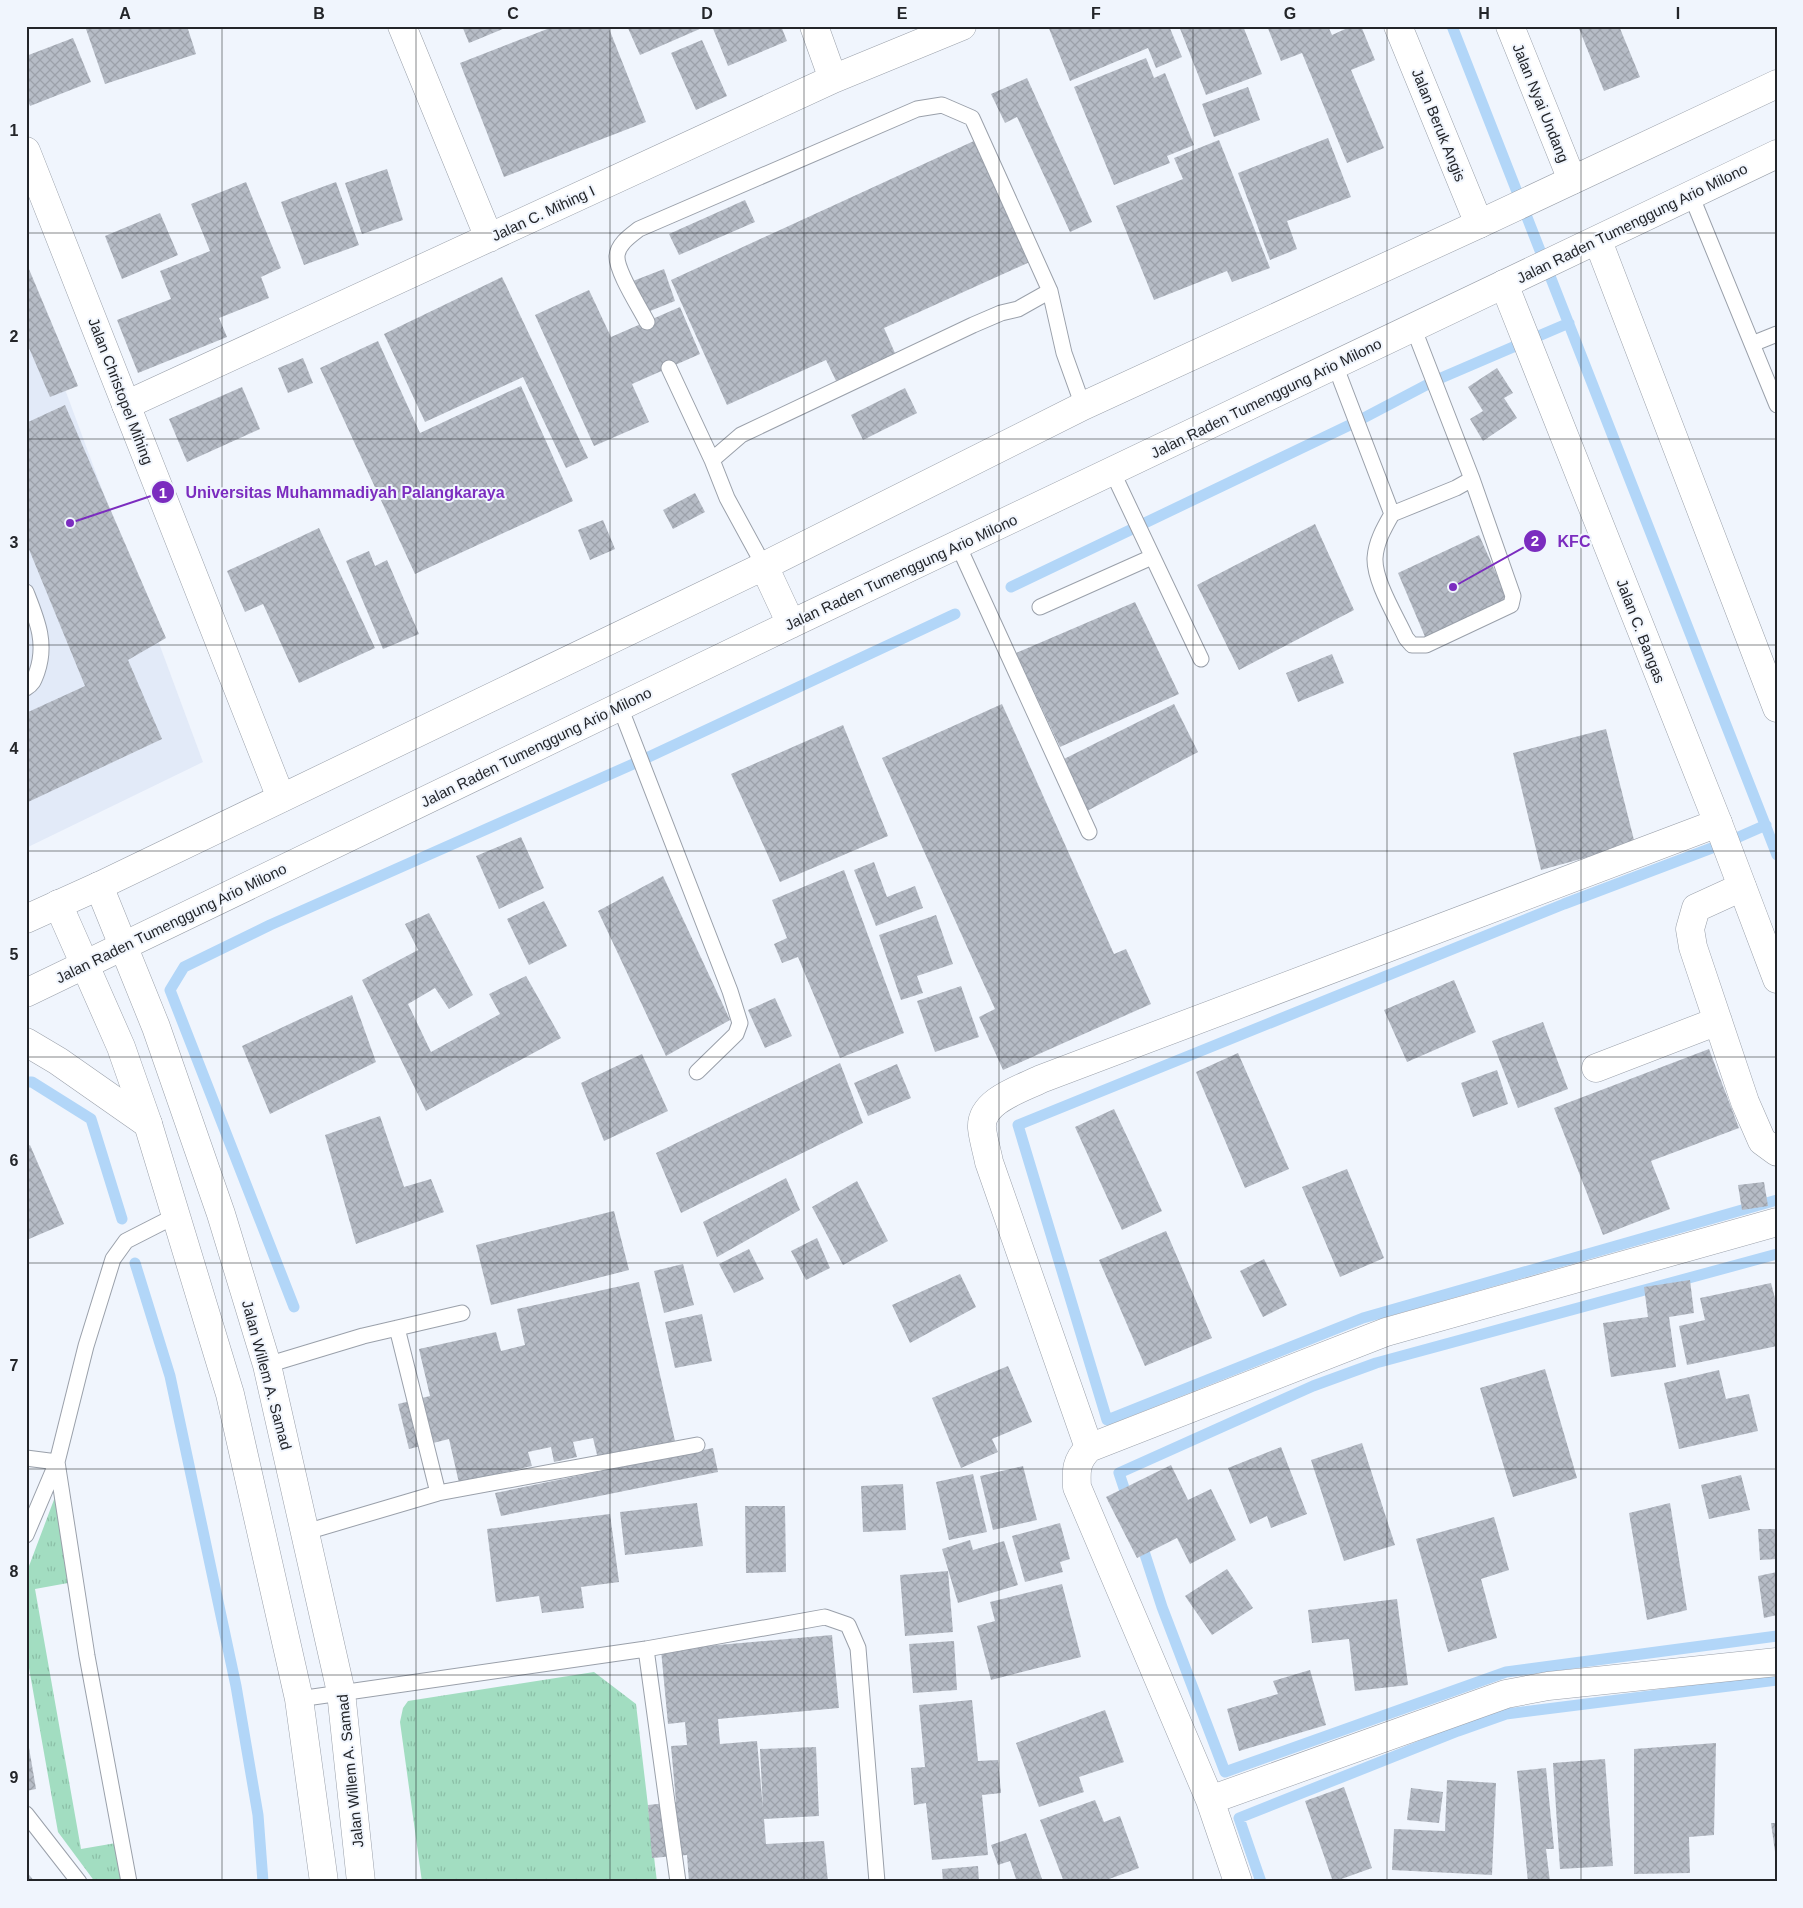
<svg xmlns="http://www.w3.org/2000/svg" width="1803" height="1908" font-family="Arial,sans-serif">
<style>
.built{fill:#e2eaf8}
.grass{fill:url(#grass-tufts)}
.lines{fill:none;stroke-linecap:round;stroke-linejoin:round}
.stream{stroke:#b2d6f8;stroke-width:11}
.building{fill:url(#building-cross-hatch)}
.lane-casing{stroke:#9aa0aa;stroke-width:17}
.street-casing{stroke:#9aa0aa;stroke-width:29}
.secondary-casing{stroke:#9aa0aa;stroke-width:29}
.highway-casing{stroke:#9aa0aa;stroke-width:29}
.lane{stroke:#fff;stroke-width:15}
.street{stroke:#fff;stroke-width:28}
.secondary{stroke:#fff;stroke-width:28}
.highway{stroke:#fff;stroke-width:28}
.grid{fill:none;stroke:#232529;stroke-width:1;stroke-opacity:0.55}
.labels{text-anchor:middle;dominant-baseline:central;stroke-width:4;stroke-linejoin:round;paint-order:stroke}
.street-label{font-size:15px;fill:#232529;stroke:#f0f5fd}
.leader{fill:none;stroke:#7b2cbf;stroke-width:2}
.callout-dot{fill:#7b2cbf;stroke:#f0f5fd;stroke-width:2}
.mark-label{font-size:15px;text-anchor:middle;font-weight:bold;fill:#fff}
.callout-label{font-size:16px;text-anchor:middle;font-weight:bold;fill:#7b2cbf;stroke:#f0f5fd;stroke-width:4;stroke-linejoin:round;paint-order:stroke}
.neatline{fill:none;stroke:#232529;stroke-width:2}
.grid-label{font-size:16px;text-anchor:middle;font-weight:bold;fill:#232529}
</style>
<defs>
<pattern id="grass-tufts" width="24" height="20" patternUnits="userSpaceOnUse" patternTransform="scale(1.25)"><rect width="24" height="20" fill="#a2ddc1"/><path d="M3 7l-1-3M5 7V3M7 7l1-3M15 17l-1-3M17 17v-4M19 17l1-3" fill="none" stroke="#8bbea6"/></pattern>
<pattern id="building-cross-hatch" width="8" height="8" patternUnits="userSpaceOnUse" patternTransform="scale(1.25)"><rect width="8" height="8" fill="#b6bcc6"/><path d="M0 0l8 8M0 8l8-8" fill="none" stroke="#9ca1aa"/></pattern>
</defs>
<rect width="100%" height="100%" fill="#f0f5fd"/>
<path class="built" d="M26 284 203 762 26 848Z"/>
<path class="grass" d="M58 1489 68 1583 35 1589 81 1849 116 1843 123 1882H95L58 1832 26 1651V1574Z
M594 1672 636 1704 657 1882H422L400 1722 403 1708 408 1701Z"/>
<g class="lines">
<path class="stream" d="M1452 26 1777 855
M1011 587 1356 422 1434 381 1569 323
M1766 825 1725 843 1564 904 1018 1125 1107 1420 1363 1318 1777 1200
M26 1082H32L91 1119 122 1219
M135 1263 170 1376 236 1686 258 1815 263 1882
M294 1307 170 990 184 967 270 925 640 761 955 614
M1129 1503 1119 1473 1313 1386 1376 1363 1777 1254
M1140 1539 1162 1607 1225 1772 1506 1672 1777 1636
M1261 1882 1239 1818 1458 1731 1506 1714 1777 1680"/>
</g>
<path class="building" d="M94 26H187L196 54 105 84 86 29Z
M462 26H510L469 43Z
M555 26H608L646 122 504 177 460 63Z
M627 26H701L702 28 640 55Z
M712 26H781L787 41 728 66Z
M1048 26H1169L1182 57 1156 68 1148 48 1070 81Z
M1179 26H1243L1262 74 1206 95Z
M1267 26H1328L1332 35 1352 26H1361L1375 60 1351 70 1384 148 1347 163 1302 53 1281 61Z
M1578 26H1619L1640 77 1604 91Z
M73 38 91 82 30 106 26 96V56Z
M702 40 727 96 696 110 671 53Z
M1146 58 1154 78 1165 73 1194 145 1167 156 1170 163 1114 185 1074 87Z
M1027 78 1092 222 1070 232 1017 117 1005 123 991 94Z
M1248 87 1260 120 1214 137 1202 104Z
M1328 138 1351 197 1287 221 1297 249 1270 260 1238 173Z
M976 140 1032 261 884 328 898 360 839 387 826 360 727 405 671 280Z
M1219 140 1270 268 1232 282 1227 271 1154 300 1116 206 1183 179 1174 158Z
M387 169 403 220 362 234 345 183Z
M246 182 281 268 261 277 269 298 219 318 227 337 138 373 117 320 171 299 160 271 210 251 191 204Z
M336 182 359 245 304 265 281 202Z
M745 200 755 222 679 255 669 234Z
M160 213 178 255 122 279 105 236Z
M26 262 78 386 50 397 26 341Z
M664 269 675 301 645 313 633 281Z
M502 277 588 458 566 468 523 377 425 422 384 334Z
M589 290 611 337 680 307 700 354 632 384 649 422 594 446 535 315Z
M378 341 420 433 521 386 573 501 415 574 320 368Z
M303 358 313 383 288 393 278 368Z
M1497 368 1513 393 1504 398 1517 418 1483 441 1470 419 1483 411 1468 387Z
M242 387 260 429 187 462 169 419Z
M905 388 917 413 863 440 851 415Z
M65 405 166 638 128 660 162 739 26 803V713L85 686 26 542V423Z
M695 493 705 512 673 529 663 510Z
M603 520 615 549 590 560 578 530Z
M1315 524 1354 610 1239 670 1197 585Z
M319 528 375 648 299 683 263 604 245 612 227 571Z
M1479 535 1508 600 1426 639 1398 573Z
M369 551 375 566 387 560 419 634 383 649 346 561Z
M1135 602 1179 694 1060 747 1016 653Z
M1332 654 1344 683 1298 702 1286 673Z
M1002 704 1114 954 1126 949 1151 1004 1003 1070 979 1017 995 1009 882 758Z
M1174 704 1198 752 1087 811 1064 759Z
M843 725 888 836 780 882 731 774Z
M1606 729 1635 844 1541 870 1513 753Z
M521 837 544 888 499 909 476 856Z
M874 862 887 897 915 886 923 908 876 926 854 870Z
M844 870 904 1033 840 1058 798 957 782 963 774 944 787 938 772 900Z
M663 876 730 1020 666 1056 598 911Z
M544 901 567 946 529 965 507 919Z
M429 913 473 995 449 1009 435 988 408 1004 431 1052 500 1014 489 994 526 976 561 1038 426 1111 362 980 418 950 405 924Z
M936 915 953 964 917 976 923 993 901 1000 879 935Z
M1454 980 1476 1032 1407 1062 1384 1010Z
M961 986 979 1037 935 1052 917 1001Z
M352 995 376 1062 270 1114 242 1046Z
M775 998 792 1036 765 1048 748 1010Z
M1543 1022 1568 1089 1518 1108 1492 1041Z
M1709 1049 1739 1128 1651 1161 1670 1209 1603 1235 1554 1108Z
M1238 1053 1289 1169 1245 1188 1196 1072Z
M642 1054 668 1111 604 1141 581 1083Z
M840 1063 863 1123 681 1213 656 1153Z
M897 1064 911 1098 868 1116 854 1083Z
M1497 1070 1508 1104 1473 1117 1461 1083Z
M1114 1109 1162 1211 1122 1230 1075 1127Z
M380 1116 404 1187 431 1179 444 1212 356 1244 325 1135Z
M30 1145 64 1224 29 1239 26 1232V1147Z
M1347 1169 1384 1258 1340 1277 1302 1187Z
M786 1178 800 1210 717 1257 703 1222Z
M857 1181 888 1241 843 1265 812 1207Z
M1764 1182 1768 1206 1742 1210 1738 1185Z
M614 1211 629 1270 491 1305 476 1245Z
M1166 1231 1212 1338 1145 1366 1099 1260Z
M817 1238 830 1268 806 1280 791 1251Z
M749 1249 764 1279 734 1293 719 1264Z
M1264 1259 1287 1305 1263 1317 1240 1271Z
M683 1264 694 1305 664 1313 654 1271Z
M960 1274 976 1307 910 1343 892 1305Z
M1690 1280 1694 1313 1669 1317 1676 1367 1611 1377 1603 1323 1648 1317 1644 1287Z
M639 1282 675 1441 598 1459 593 1438 573 1442 577 1457 554 1462 551 1447 528 1452 532 1466 459 1483 449 1439 409 1449 398 1404 430 1396 419 1349 496 1332 501 1351 525 1345 517 1309Z
M1771 1283 1777 1306V1346L1687 1365 1679 1326 1705 1320 1700 1298Z
M702 1314 712 1361 675 1368 665 1322Z
M1008 1366 1032 1422 992 1439 998 1452 961 1468 932 1398Z
M1545 1369 1577 1478 1513 1497 1480 1388Z
M1719 1370 1726 1399 1749 1394 1758 1431 1679 1449 1664 1383Z
M1362 1443 1395 1545 1344 1561 1311 1460Z
M1281 1447 1307 1514 1271 1528 1267 1516 1250 1524 1228 1468Z
M713 1448 718 1472 501 1516 495 1493Z
M1171 1465 1188 1500 1211 1489 1236 1540 1190 1564 1177 1538 1137 1558 1106 1497Z
M1023 1466 1037 1520 993 1530 980 1476Z
M973 1474 987 1532 949 1540 936 1482Z
M1741 1475 1750 1510 1709 1519 1701 1485Z
M903 1484 906 1530 863 1532 861 1486Z
M697 1503 703 1546 625 1555 620 1512Z
M1670 1503 1687 1610 1647 1620 1629 1513Z
M745 1506H785L786 1572 746 1573Z
M610 1514 619 1582 581 1587 584 1608 542 1613 539 1596 496 1602 487 1529Z
M1494 1517 1509 1570 1481 1579 1497 1638 1448 1652 1416 1539Z
M1060 1523 1070 1559 1060 1562 1063 1572 1025 1582 1012 1536Z
M1758 1529H1777V1559L1760 1560Z
M970 1540 973 1550 1004 1541 1018 1585 958 1603 942 1549Z
M1227 1569 1253 1608 1212 1635 1185 1596Z
M948 1571 953 1632 905 1636 900 1575Z
M1777 1572V1615L1764 1618 1758 1576Z
M1062 1584 1081 1657 991 1680 977 1626 995 1621 990 1602Z
M1397 1599 1408 1685 1355 1691 1349 1639 1312 1643 1308 1610Z
M832 1635 839 1708 718 1719 720 1744 757 1741 763 1809 760 1749 816 1747 819 1816 764 1819 766 1844 824 1841 828 1882H689L687 1855 652 1858 648 1805 676 1802 671 1746 687 1745 685 1722 668 1724 661 1650Z
M954 1641 957 1690 913 1693 909 1644Z
M1310 1670 1326 1725 1239 1751 1227 1709 1278 1694 1273 1681Z
M972 1700 978 1761 998 1760 1001 1793 982 1795 988 1855 932 1860 926 1803 914 1805 911 1768 925 1767 919 1705Z
M1105 1710 1124 1762 1079 1777 1084 1792 1039 1807 1016 1743Z
M26 1730 36 1789 26 1791Z
M1716 1743 1714 1835 1689 1837 1690 1873 1634 1874V1749Z
M1605 1759 1613 1866 1560 1869 1553 1763Z
M1546 1768 1554 1849H1546L1550 1882H1528L1517 1771Z
M1447 1780 1496 1783 1492 1875 1392 1870 1394 1829 1445 1831Z
M1344 1787 1372 1868 1333 1882 1305 1801Z
M1411 1788 1443 1792 1439 1823 1407 1820Z
M1095 1800 1104 1822 1120 1816 1139 1868 1101 1882H1064L1040 1820Z
M1771 1823H1777V1859H1776Z
M1026 1833 1042 1879 1043 1882H1017L1010 1861 998 1865 991 1845Z
M978 1866 979 1882H943L942 1869Z
M26 1871 35 1882H26Z"/>
<g class="lines">
<defs>
<path id="lane" d="M1691 195 1777 405
M647 322C640 308 616 271 617 256 618 244 630 236 639 229L917 109 942 105 972 118 1050 291
M1752 344 1777 334
M1335 365 1392 514 1456 488 1472 479 1413 327
M669 368 712 460
M1112 471 1201 659
M1392 514C1384 528 1376 542 1375 558 1374 581 1396 616 1406 638L1412 645H1426L1511 605 1513 596 1472 479
M958 545 1089 832
M764 566 727 498 712 460 741 435 973 325 1001 313 1018 309 1050 291 1064 353 1083 406
M26 592C37 620 47 643 37 672 34 680 33 684 26 688
M1040 607 1152 557
M620 707 730 991 740 1023 736 1034 697 1072
M397 1328 438 1493
M267 1365 363 1336 462 1313
M26 1458 57 1462 26 1535
M306 1532 438 1493 697 1445
M646 1649 678 1882
M299 1699 646 1649 825 1617 848 1625 858 1648 877 1882
M26 1814 79 1882
M129 1882 87 1656 57 1462 86 1346 113 1259 126 1241 175 1216"/>
<path id="street" d="M402 26 489 238
M814 26 833 79
M126 405 833 79 962 26
M1742 887 1696 908 1690 929 1693 947 1745 1102 1762 1141 1777 1152
M1596 1068 1718 1021
M1089 1448 989 1162C987 1151 983 1139 982 1128 980 1101 1021 1089 1041 1079L1718 823
M1210 1800 1506 1694 1548 1686 1777 1662
M1238 1882 1210 1800 1077 1487C1076 1470 1076 1461 1089 1448L1386 1332 1777 1222"/>
<path id="secondary" d="M1398 26 1479 224
M1510 26 1572 180
M26 151 281 798
M1598 241 1777 708
M1504 284 1718 823 1777 979
M99 886 156 1027 221 1214 267 1365 341 1692 361 1882
M58 904 121 1047 148 1124 230 1394 299 1699 324 1882"/>
<path id="highway" d="M764 566 791 624
M26 919 99 886 764 566 1083 406 1479 224 1777 84
M26 993 791 624 1777 154
M26 1042 58 1061 148 1124"/>
</defs>
<use href="#lane" class="lane-casing"/>
<use href="#street" class="street-casing"/>
<use href="#secondary" class="secondary-casing"/>
<use href="#highway" class="highway-casing"/>
<use href="#lane" class="lane"/>
<use href="#street" class="street"/>
<use href="#secondary" class="secondary"/>
<use href="#highway" class="highway"/>
</g>
<path class="grid" d="M222 26V1882M416 26V1882M610 26V1882M804 26V1882M999 26V1882M1193 26V1882M1387 26V1882M1581 26V1882M26 233H1777M26 439H1777M26 645H1777M26 851H1777M26 1057H1777M26 1263H1777M26 1469H1777M26 1675H1777"/>
<g class="labels">
<g class="street-label">
<text transform="translate(1541 103) rotate(68)">Jalan Nyai Undang</text>
<text transform="translate(1439 125) rotate(68)">Jalan Beruk Angis</text>
<text transform="translate(543 213) rotate(-25)">Jalan C. Mihing I</text>
<text transform="translate(1632 223) rotate(-26)">Jalan Raden Tumenggung Ario Milono</text>
<text transform="translate(121 391) rotate(69)">Jalan Christopel Mihing</text>
<text transform="translate(1266 398) rotate(-26)">Jalan Raden Tumenggung Ario Milono</text>
<text transform="translate(901 572) rotate(-25)">Jalan Raden Tumenggung Ario Milono</text>
<text transform="translate(1641 631) rotate(69)">Jalan C. Bangas</text>
<text transform="translate(536 747) rotate(-26)">Jalan Raden Tumenggung Ario Milono</text>
<text transform="translate(171 923) rotate(-26)">Jalan Raden Tumenggung Ario Milono</text>
<text transform="translate(267 1375) rotate(75)">Jalan Willem A. Samad</text>
<text transform="translate(350 1771) rotate(-96)">Jalan Willem A. Samad</text>
</g>
</g>
<path class="leader" d="M70 523L163 492M1453 587L1535 541"/>
<g class="callout-dot">
<circle cx="70" cy="523" r="5"/>
<circle cx="1453" cy="587" r="5"/>
<circle cx="163" cy="492" r="12"/>
<circle cx="1535" cy="541" r="12"/>
</g>
<g class="mark-label">
<text x="163" y="498">1</text>
<text x="1535" y="546">2</text>
</g>
<g class="callout-label">
<text x="345" y="498">Universitas Muhammadiyah Palangkaraya</text>
<text x="1574" y="547">KFC</text>
</g>
<rect width="1803" height="1908" fill="none" stroke="#f0f5fd" stroke-width="55"/>
<rect x="28" y="28" width="1748" height="1852" class="neatline"/>
<g class="grid-label">
<text x="125" y="19">A</text>
<text x="319" y="19">B</text>
<text x="513" y="19">C</text>
<text x="707" y="19">D</text>
<text x="902" y="19">E</text>
<text x="1096" y="19">F</text>
<text x="1290" y="19">G</text>
<text x="1484" y="19">H</text>
<text x="1678" y="19">I</text>
<text x="14" y="136">1</text>
<text x="14" y="342">2</text>
<text x="14" y="548">3</text>
<text x="14" y="754">4</text>
<text x="14" y="960">5</text>
<text x="14" y="1166">6</text>
<text x="14" y="1371">7</text>
<text x="14" y="1577">8</text>
<text x="14" y="1783">9</text>
</g>
</svg>
